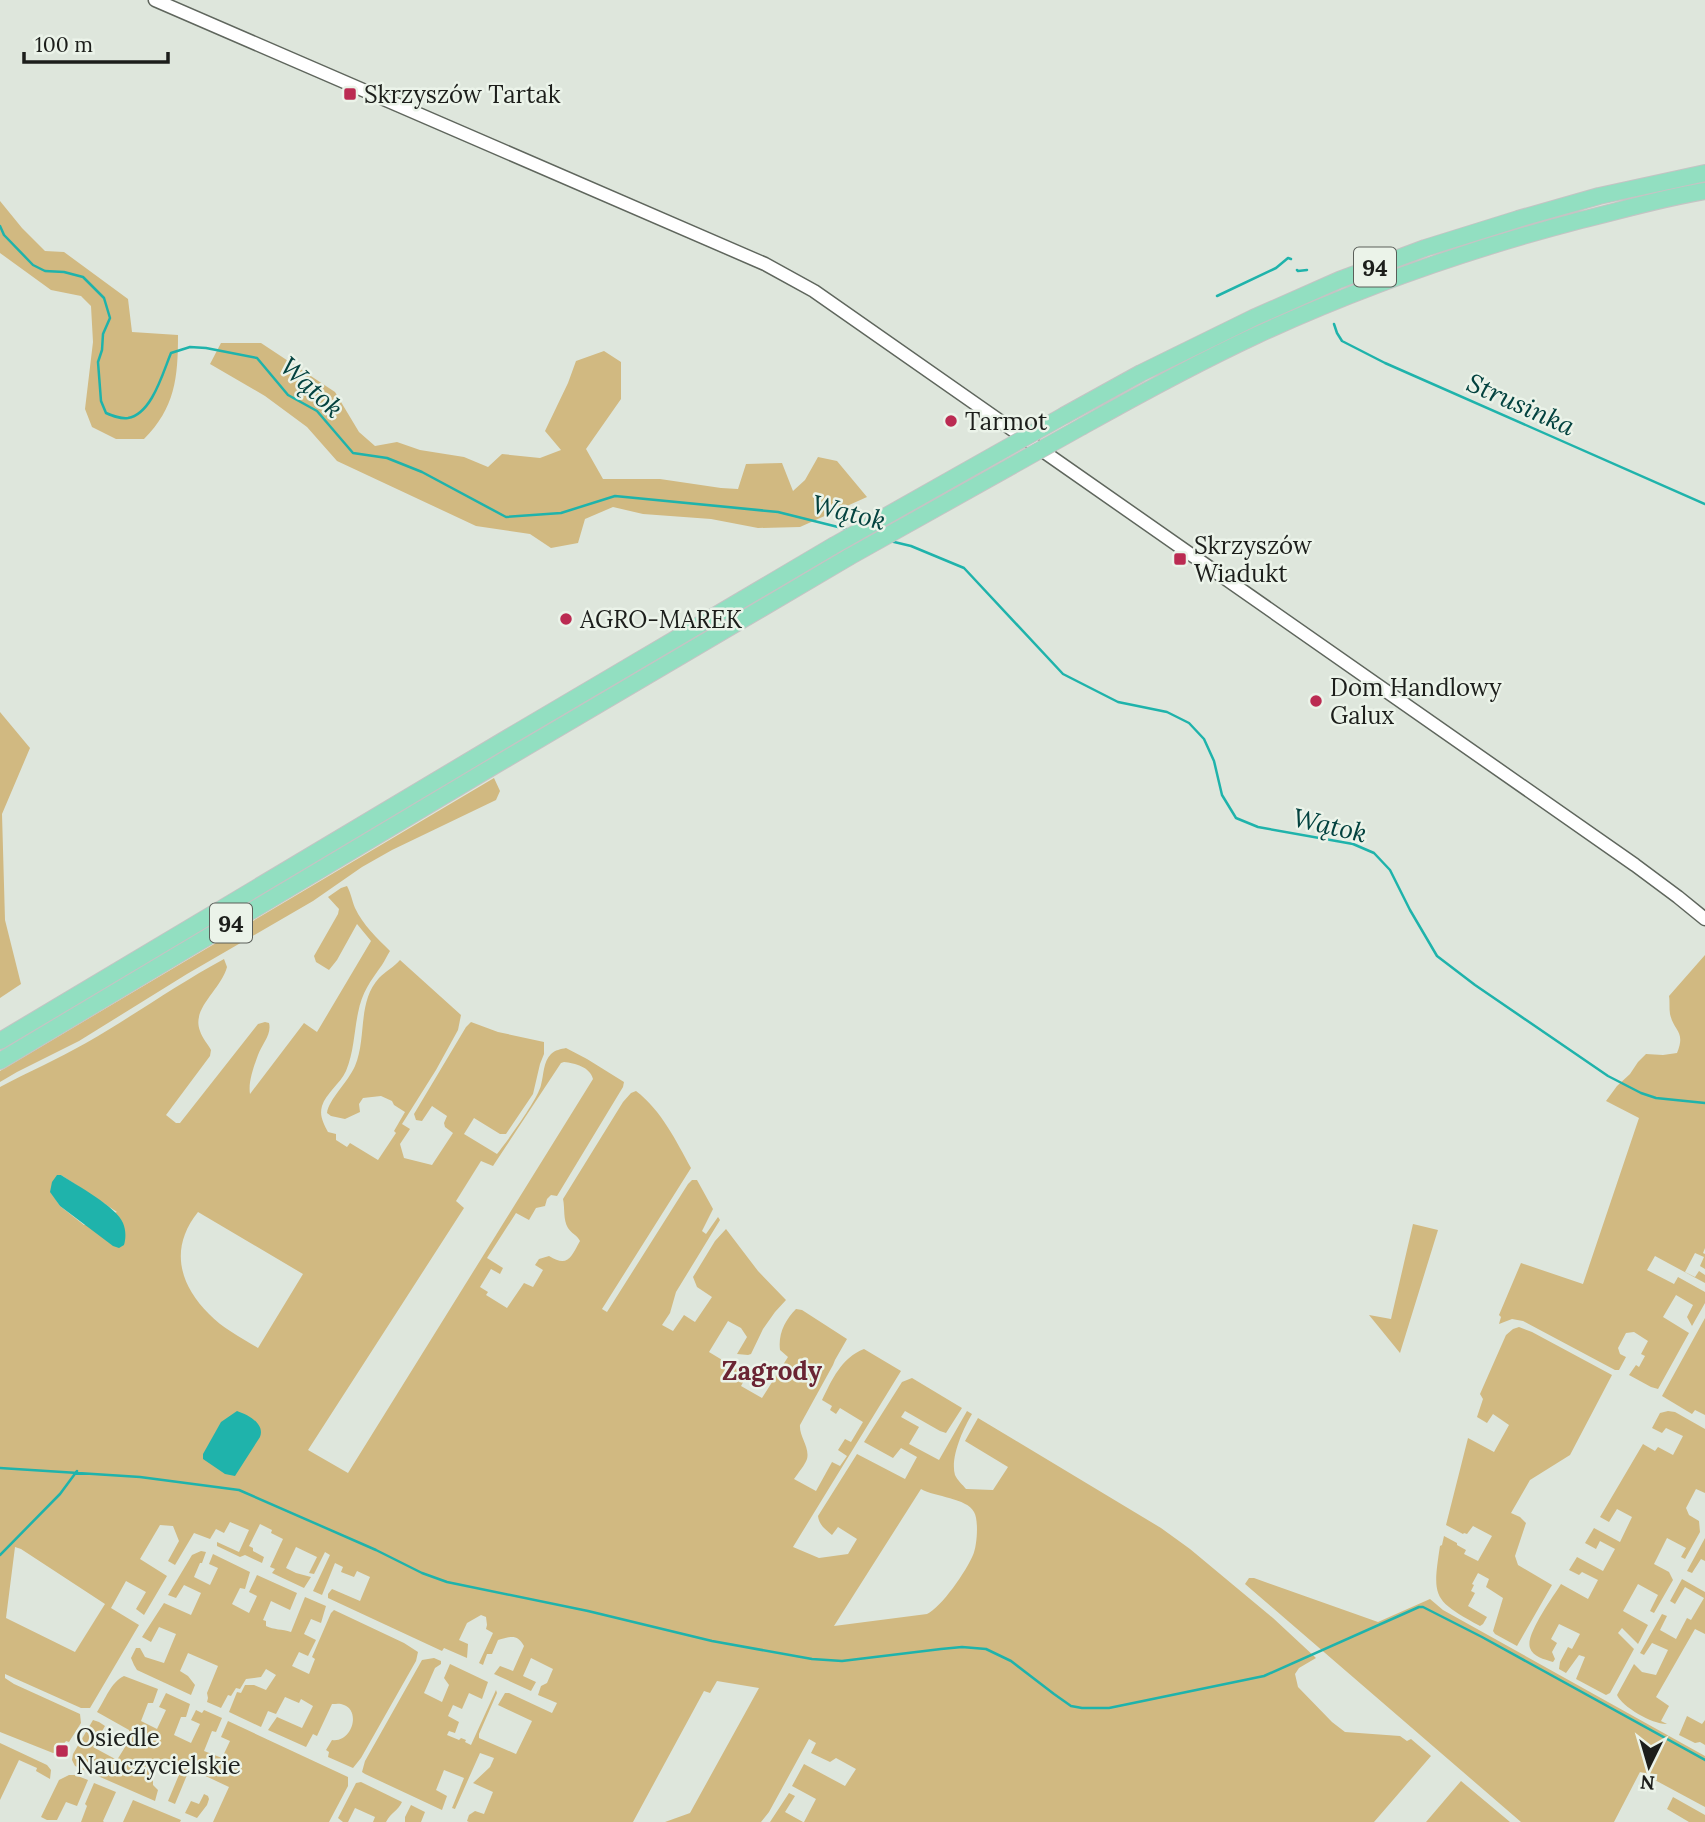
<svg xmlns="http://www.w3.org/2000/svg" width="1705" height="1822" font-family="Lora,serif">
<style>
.green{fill:#d1b981;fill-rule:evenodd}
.water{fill:#1fb3ab}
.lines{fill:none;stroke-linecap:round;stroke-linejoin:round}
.stream{stroke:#1fb3ab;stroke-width:2.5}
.minor-casing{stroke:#5f665d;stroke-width:15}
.major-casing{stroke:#c4c4c4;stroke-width:18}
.minor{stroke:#fff;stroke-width:12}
.major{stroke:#92dfc1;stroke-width:16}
.major-bridge-casing{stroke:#c4c4c4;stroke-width:18;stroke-linecap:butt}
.major-bridge{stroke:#92dfc1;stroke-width:16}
.poi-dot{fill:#bb2b52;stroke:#ebf3e9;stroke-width:2.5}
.labels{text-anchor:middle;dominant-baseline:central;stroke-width:5;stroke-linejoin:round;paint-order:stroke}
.shield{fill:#ebf3e9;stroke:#5a5e59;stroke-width:2}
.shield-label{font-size:23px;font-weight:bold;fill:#1c1e1b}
.poi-label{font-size:24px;fill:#1c1e1b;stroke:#ebf3e9;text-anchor:start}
.water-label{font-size:26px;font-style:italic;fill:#03423f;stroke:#ebf3e9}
.neighbourhood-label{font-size:26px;font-weight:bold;fill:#6a2433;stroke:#ebf3e9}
</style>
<rect width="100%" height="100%" fill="#dee6dc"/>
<path class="green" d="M0 201 22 228 45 251 64 252 128 299 132 332 178 335C178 378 175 408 144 439H116L92 427 85 409 93 342 91 306 81 296 51 290 0 253Z
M221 343H261L335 392 359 432 375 446 397 442 420 450 464 457 488 467 502 454 540 458 561 450 545 431 568 383 576 361 604 351 621 362V399L586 449 603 479H660L721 488 738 489 746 464 782 463 793 491 805 480 818 457 837 461 867 497 800 527 758 528 711 519 643 514 613 507 585 519 578 543 551 548 530 534 476 526 337 461 307 427 265 396 210 364Z
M0 712 30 748 2 814 5 920 21 984 0 998Z
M494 778 500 791 496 800 392 850 362 867 313 901 187 974 79 1041 17 1072 0 1082V1071Z
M347 886C351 893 352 901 355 908 363 925 377 938 390 951 387 956 385 960 382 965 370 982 362 992 358 1013 354 1032 354 1052 346 1071 340 1084 326 1093 322 1106 319 1116 324 1124 328 1132L336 1134V1140L347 1147 350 1143 378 1160 396 1133 394 1131 405 1112 394 1105 392 1101 381 1096 363 1098 359 1104 360 1112 345 1119 331 1116 327 1113C329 1099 348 1082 355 1066 367 1038 357 1002 379 978 386 971 394 967 400 960L461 1015 458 1030 436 1070 402 1124 410 1129 400 1144 404 1158 432 1165 453 1133 445 1127 444 1123 447 1116 432 1106 422 1121 416 1120 414 1114 466 1027 471 1022 498 1032 544 1042V1054L540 1064 533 1094 506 1134H500L474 1118 464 1134 497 1154C508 1140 538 1099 541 1085 544 1074 543 1062 551 1054 555 1050 561 1049 566 1048L587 1059 624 1082 623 1087 557 1196 551 1195 547 1199 545 1206 536 1208 529 1220 516 1213 487 1258 503 1268 500 1274 491 1269 480 1287 488 1292 486 1295 507 1308 524 1283 533 1287 543 1270 535 1265 539 1259 549 1256C568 1268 571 1257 580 1241 577 1235 572 1234 568 1228 563 1220 565 1208 563 1199L623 1102 631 1093 636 1091C662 1111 676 1141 691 1168L602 1309 607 1312 688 1184 692 1180H697L713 1209 702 1231 706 1234 718 1217 720 1220 676 1292 670 1313 662 1325 673 1331 684 1315 695 1322 712 1297 697 1287 693 1277 715 1241 726 1229 758 1271 786 1300 775 1312 763 1329 751 1354 748 1355 737 1354 747 1337 741 1328 728 1321 709 1352 747 1375 741 1386 762 1398 788 1357 780 1350C778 1334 785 1320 796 1309L802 1310 847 1339 835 1360 833 1365 800 1425C799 1436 810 1447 807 1459 805 1465 798 1473 794 1479L816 1491 832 1462 840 1466 847 1456 838 1450 845 1439 851 1442 863 1422 840 1408 836 1414 830 1410 832 1406 822 1400C832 1380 841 1358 864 1349L901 1371 793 1547 819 1558 848 1554 857 1539 838 1527 832 1535C825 1529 819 1525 818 1516L857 1454 905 1479 917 1457 901 1448 893 1458 864 1442 902 1382 912 1378 962 1408 946 1433 940 1431 905 1411 901 1417 919 1427 909 1444 939 1460 967 1411 972 1414C963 1429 950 1458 955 1475 957 1480 963 1485 966 1489L993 1490 1008 1467 965 1441 978 1418 1161 1528 1190 1549 1273 1618 1316 1658 1299 1668 1295 1674 1298 1687 1332 1722 1345 1732 1400 1736 1407 1741 1411 1739 1431 1756 1374 1822H804L816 1799 792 1786 804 1764 845 1786 856 1769 836 1758 830 1762 811 1753 816 1743 809 1739 769 1812 761 1822H665L690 1813 759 1688 717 1681 710 1693 704 1691 633 1822H469L467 1821 469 1815 475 1811 484 1814 493 1792 473 1783 490 1767 494 1758 480 1753 455 1809 452 1808 464 1778 444 1770 436 1790 447 1796 442 1810 365 1774 362 1772 365 1761 422 1660 434 1658 441 1661V1664L435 1668 424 1693 442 1702 449 1685 444 1678 450 1664 488 1682 482 1699 469 1693 462 1709 453 1705 448 1716 459 1722 455 1733 449 1731 447 1735 459 1740 461 1738 466 1740 465 1742 471 1745 496 1690 497 1693 479 1734V1738L516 1754 532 1721 498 1705 505 1693H509L552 1713 557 1703 538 1695 541 1686 547 1683 553 1669 531 1658 523 1676 536 1682 531 1691 494 1674 500 1666 513 1671 524 1646C517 1633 510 1637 498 1640L492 1654H487L483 1665 479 1663 493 1633 486 1629 487 1625 486 1617 481 1615 467 1623 459 1640 468 1644 467 1658 444 1648 442 1651 328 1598V1594L332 1589 360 1601 370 1577 357 1571 354 1577 341 1572 343 1567 335 1563 322 1595 313 1591 330 1555 325 1552 314 1574 309 1573 317 1557 296 1547 286 1568 296 1573 311 1577 304 1588 272 1573 275 1569 270 1567 283 1539 271 1533 272 1530 260 1524 249 1546 253 1548V1551L264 1557 262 1563 245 1555 240 1557 217 1546V1542L239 1552 249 1530 230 1522 224 1533 216 1529 210 1539 194 1533 175 1565 168 1561 179 1541 173 1526 160 1525 140 1559 167 1576 144 1615 136 1609 146 1592 126 1581 111 1608 139 1625 90 1708H81L5 1674V1678L14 1684 80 1714 81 1723 69 1742 66 1741 58 1752 53 1753 0 1732V1087C28 1072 58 1059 86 1043 133 1016 176 985 224 959L227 967C221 990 191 1008 200 1031 202 1038 208 1044 211 1050L210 1056 166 1115 176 1123H180L258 1024 265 1022 269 1023C272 1034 262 1044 258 1055 254 1066 248 1082 250 1094L304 1023 317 1032 371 941 357 924 337 960 329 970 316 962 314 956 338 914 339 909 328 897 341 888ZM564 1062C575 1063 590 1067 593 1079L348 1473 308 1450 464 1208 456 1201 481 1161 493 1166 561 1063ZM61 1175 117 1212 84 1225 60 1206 51 1192ZM198 1212 303 1274 258 1348C242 1338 222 1328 209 1314 178 1283 170 1247 198 1212ZM921 1489C935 1497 967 1498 974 1512 979 1520 977 1547 973 1555 967 1570 941 1608 927 1614L834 1626ZM15 1547 21 1549 105 1604 75 1652 6 1618Z
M1705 955V1248L1703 1253 1705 1254V1269L1700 1266 1704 1257 1695 1253 1685 1272 1695 1277 1699 1271 1705 1275V1283L1655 1256 1647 1270 1674 1284 1678 1277 1705 1292V1303L1692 1326 1687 1317 1693 1305 1676 1295 1663 1317 1689 1333 1658 1389 1651 1387 1629 1375 1636 1365 1639 1367 1645 1356 1641 1354 1648 1341 1634 1332 1626 1333 1618 1348 1620 1354 1626 1357 1619 1370H1615L1523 1321 1512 1319 1499 1324 1501 1317 1499 1315 1521 1263 1583 1284 1639 1118 1606 1101 1617 1086 1630 1074 1638 1062 1646 1054 1663 1055 1677 1053C1686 1031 1674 1032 1670 1014 1669 1008 1670 1001 1669 996Z
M1413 1224 1438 1230 1400 1353 1369 1315 1391 1319Z
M1705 1318V1415L1695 1410 1692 1414 1662 1396Z
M1519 1327 1532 1332 1612 1375 1570 1455 1530 1480 1511 1513 1520 1517 1526 1523 1515 1556 1518 1565 1552 1585 1517 1646 1495 1634 1493 1631 1503 1598 1486 1587 1489 1579 1478 1573 1472 1584 1474 1585 1471 1591 1475 1593 1468 1606 1487 1617 1483 1624 1480 1626C1433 1600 1432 1598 1440 1546L1442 1545 1444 1536 1457 1543V1545L1466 1550 1464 1554 1478 1561 1492 1536 1473 1526 1467 1534 1464 1533 1463 1534 1446 1525 1468 1438 1494 1452 1509 1425 1493 1414 1487 1423 1477 1417 1483 1399 1480 1394 1506 1335 1513 1329Z
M1668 1411 1675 1412 1705 1429V1493L1696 1489 1686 1508 1689 1515 1699 1521 1700 1532 1685 1559 1681 1557 1686 1548 1667 1538 1654 1564 1669 1572 1673 1580 1654 1613 1650 1611 1658 1595 1638 1584 1623 1611 1648 1625 1638 1644 1622 1628 1618 1633 1634 1649 1610 1693 1606 1695 1576 1679 1585 1657 1579 1655 1566 1673 1559 1669 1560 1662 1568 1647 1572 1649 1580 1634 1559 1624 1551 1639 1557 1643 1552 1652 1555 1659 1553 1662C1544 1659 1533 1657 1530 1648 1525 1635 1553 1597 1561 1584L1588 1599 1598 1580 1582 1572 1579 1575 1569 1570 1577 1557 1603 1571 1615 1549 1600 1541 1596 1549 1585 1543 1594 1528 1620 1542 1632 1517 1617 1509 1609 1522 1600 1517 1643 1444 1655 1451 1658 1447 1673 1455 1683 1436 1666 1428 1662 1433 1652 1428 1660 1413Z
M1705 1538V1561L1701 1559 1692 1573 1687 1571Z
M201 1551 206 1552 202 1563H200L194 1577 210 1585 218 1568 209 1564 213 1554 250 1572 245 1589 240 1588 232 1604 249 1613 257 1596 249 1592 257 1575 297 1593 290 1610 271 1601 263 1620 266 1621V1626C274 1630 282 1629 291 1632L305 1597 326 1606 321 1623 311 1619 304 1634 316 1640 308 1656 299 1652 292 1666 309 1674 315 1659 312 1657 331 1613 334 1610 404 1643 418 1652 416 1661 361 1758 353 1768 328 1757 329 1752 326 1750 332 1740C352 1743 361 1711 344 1705 340 1703 336 1704 332 1704L317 1736 313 1734 306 1747 268 1730 277 1717 302 1728 313 1706 301 1699 299 1703 285 1697 276 1714 268 1711 261 1727 229 1712 237 1692 241 1693 245 1685H254L266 1690 276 1675 266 1669 261 1677 246 1679 240 1689 236 1688 231 1696 228 1695 221 1708 207 1702 208 1698 207 1693 218 1666 188 1653 180 1671 188 1676 195 1685 191 1695 137 1670 134 1665 131 1658 136 1648H140L145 1657 164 1663 176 1634 159 1627 151 1642 142 1637 164 1603 191 1615 201 1593 184 1585 176 1598 168 1595 192 1555Z
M1249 1578H1254L1378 1622 1430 1599 1443 1610 1705 1756V1807L1640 1772 1614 1822H1521L1245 1584Z
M1682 1579 1705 1592V1634L1695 1629 1656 1697 1669 1706 1661 1721 1667 1724C1654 1725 1622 1707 1617 1695L1634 1664 1642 1672 1656 1675 1668 1650 1652 1643 1644 1655 1640 1653 1662 1614 1667 1616 1660 1630 1676 1639 1687 1618 1691 1620 1704 1598 1685 1587 1675 1604 1670 1601Z
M124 1676 158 1689 153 1703H148L141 1721 157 1729 166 1710 159 1707 166 1693 190 1704 186 1717H181L174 1735 191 1743 200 1724 191 1720 196 1710 202 1713 204 1710 222 1718 216 1732 212 1731 204 1751 222 1758 230 1741 221 1737 228 1721 348 1777V1786L329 1822H213L229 1787 197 1772 187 1775 175 1804 168 1801 181 1770 162 1762 153 1775V1785L158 1790 155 1801 75 1766 72 1760 73 1754 93 1720 99 1722 105 1726 93 1747 117 1760 130 1739 129 1730 97 1712C105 1700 111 1682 124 1676Z
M1687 1716 1702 1724 1705 1720V1745L1700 1742 1695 1743 1679 1735Z
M0 1743 47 1765 51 1770 50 1779 36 1771 37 1768 19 1760 0 1800Z
M69 1775H75L88 1780 77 1806 66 1802 57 1820H47L41 1817 59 1780Z
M1461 1781 1510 1822H1426Z
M361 1782 402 1802C398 1811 391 1812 386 1822H373L375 1817 355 1808 348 1822H343L338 1818 356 1783Z
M94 1783 116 1792 103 1821 104 1822H81L87 1806 85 1804Z
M789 1793 795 1796 785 1812 803 1822H770Z
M204 1794 208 1796 209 1799 207 1805 197 1818 185 1813 191 1801 199 1804Z
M1673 1797 1705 1815V1822H1689L1667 1809Z
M133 1800 181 1820 180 1822H123Z
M411 1805 425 1812 421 1822H405V1817Z"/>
<path class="water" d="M57 1175H61C76 1185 117 1207 123 1223 126 1230 126 1238 124 1245L119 1248 113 1246 60 1206 50 1192 52 1182Z
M237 1411C249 1415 265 1424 260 1437L235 1476 225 1474 203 1459V1454L221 1422Z"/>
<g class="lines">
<path class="stream" d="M0 226 4 235 33 265 45 271 64 272 83 277 104 298 110 318 103 334 102 350 98 362 101 401 106 413C113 416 120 419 128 418 152 414 163 372 171 353L190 347 206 348 257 358 288 395 317 411 353 453 387 458 422 472 506 517 561 513 615 496 778 512 850 530
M1297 270 1298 271 1307 270
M1217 296 1276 268 1288 258 1291 259
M1334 324 1337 333 1342 341 1385 363 1705 504
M890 541 911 546 964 568 1063 674 1118 702 1167 712 1189 723 1204 739 1214 761 1222 795 1236 818 1258 827 1353 844 1374 853 1390 870 1410 910 1437 956 1475 985 1608 1076 1641 1093 1656 1098 1705 1103
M0 1468 140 1477 239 1490 376 1550 422 1573 447 1582 588 1611 712 1641 812 1659 842 1661 941 1649 962 1647 986 1649 1011 1661 1054 1694 1071 1706 1082 1708H1109L1264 1676 1419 1607H1423L1482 1637 1705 1760
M0 1555 60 1494 77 1471"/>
<defs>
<path id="minor" d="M155 0 765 264 814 291 1635 865 1678 897 1705 919"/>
<path id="major" d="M1065 415 1141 373 1253 318 1339 280 1425 248 1518 219 1599 196 1705 173
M1083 426C1140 394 1197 363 1257 335 1361 287 1470 249 1581 220 1622 210 1663 198 1705 191
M0 1041 504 740 833 546
M0 1061 494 766 849 557"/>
</defs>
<use href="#minor" class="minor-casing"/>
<use href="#major" class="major-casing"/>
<use href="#minor" class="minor"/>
<use href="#major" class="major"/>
<defs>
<path id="major-bridge" d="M833 546 1065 415
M849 557 1083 426"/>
</defs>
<use href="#major-bridge" class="major-bridge-casing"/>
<use href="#major-bridge" class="major-bridge"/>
</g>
<g class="poi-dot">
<rect x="343" y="87" width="14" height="14" rx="3.5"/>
<circle cx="951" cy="421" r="7"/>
<rect x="1173" y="552" width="14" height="14" rx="3.5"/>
<circle cx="566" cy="619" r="7"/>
<circle cx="1316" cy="701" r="7"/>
<rect x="55" y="1744" width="14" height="14" rx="3.5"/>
</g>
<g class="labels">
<g class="shield">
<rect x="1354" y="247.5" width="42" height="39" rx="5"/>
<rect x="210" y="903.5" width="42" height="39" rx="5"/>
</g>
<g class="shield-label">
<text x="1375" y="267">94</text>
<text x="231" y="923">94</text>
</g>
<g class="poi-label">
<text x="364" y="94">Skrzyszów Tartak</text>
<text x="965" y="421">Tarmot</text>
<text x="1194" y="545">Skrzyszów<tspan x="1194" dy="28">Wiadukt</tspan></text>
<text x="580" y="619">AGRO-MAREK</text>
<text x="1330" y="687">Dom Handlowy<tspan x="1330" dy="28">Galux</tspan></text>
<text x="76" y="1737">Osiedle<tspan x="76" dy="28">Nauczycielskie</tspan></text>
</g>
<g class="water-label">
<text transform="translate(312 387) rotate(43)">Wątok</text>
<text transform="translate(1521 404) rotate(24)">Strusinka</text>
<text transform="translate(849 512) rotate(14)">Wątok</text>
<text transform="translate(1330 825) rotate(13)">Wątok</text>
</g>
<g class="neighbourhood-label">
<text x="772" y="1370">Zagrody</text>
</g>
</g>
<g transform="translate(1649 1766) rotate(185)" stroke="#ebf3e9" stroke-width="5" paint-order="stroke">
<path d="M0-5L12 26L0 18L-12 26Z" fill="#1c1e1b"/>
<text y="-10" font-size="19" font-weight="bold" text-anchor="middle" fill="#1c1e1b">N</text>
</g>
<path d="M24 52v10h144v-10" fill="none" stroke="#1c1e1b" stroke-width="3.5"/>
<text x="35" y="52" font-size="21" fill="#1c1e1b" stroke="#ebf3e9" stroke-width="5" paint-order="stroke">100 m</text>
</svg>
